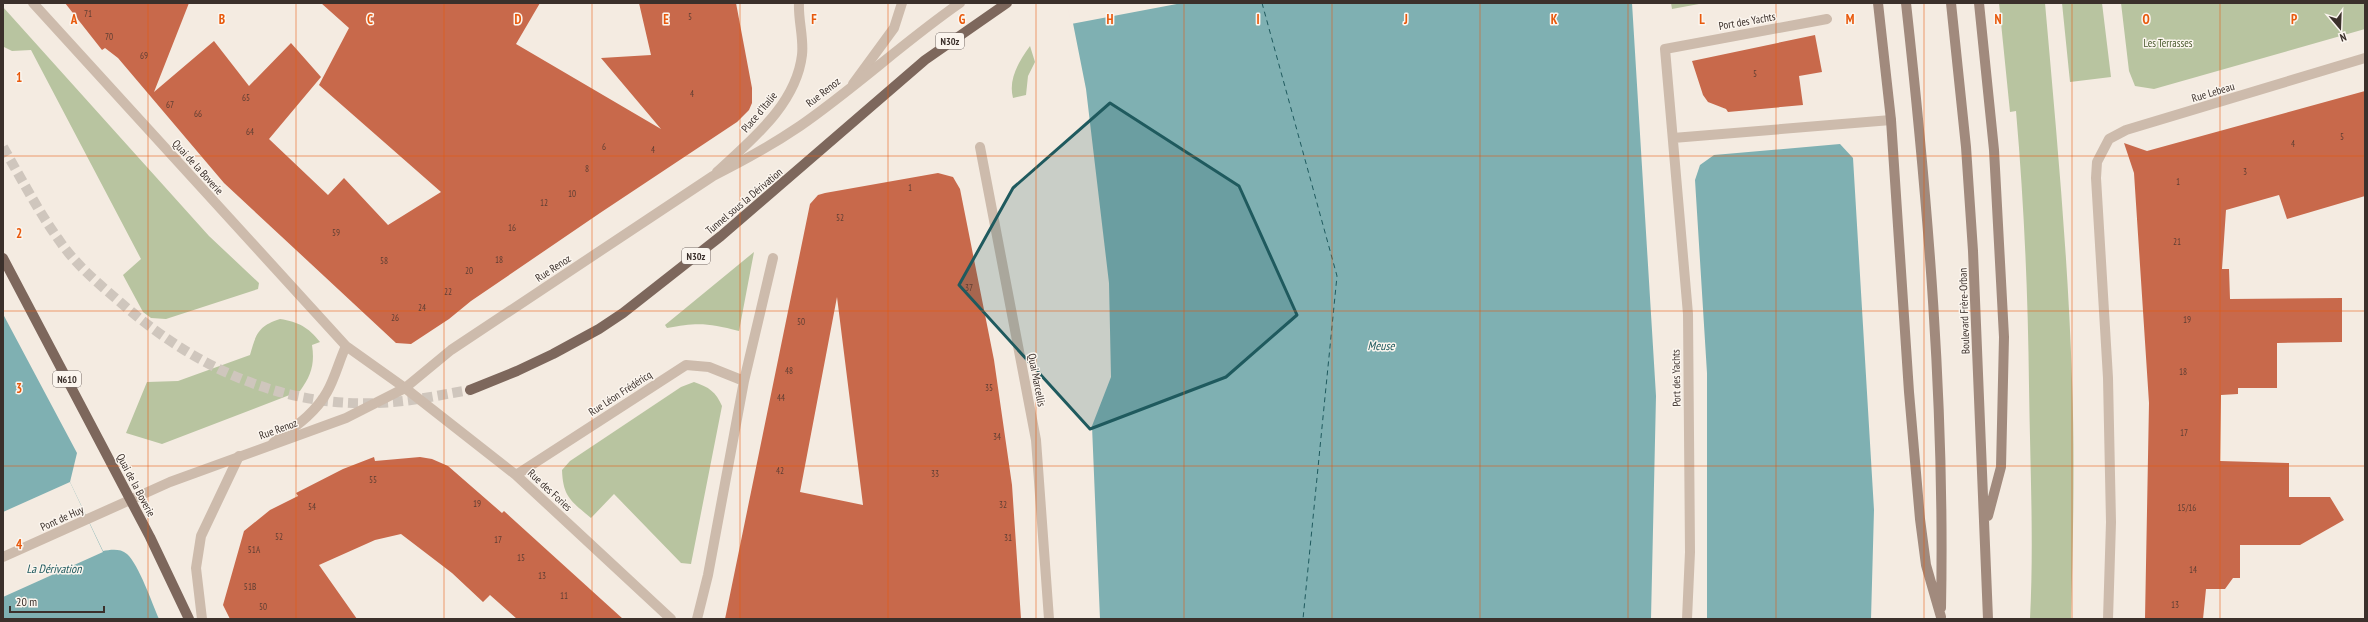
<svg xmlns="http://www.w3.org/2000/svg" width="2368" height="622" font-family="'PT Sans Narrow',sans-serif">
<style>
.green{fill:#b8c4a0}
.water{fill:#7fb0b2}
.pier{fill:#f4ebe1}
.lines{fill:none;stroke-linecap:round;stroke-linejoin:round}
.ferry{stroke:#1f5a5e;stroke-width:1;stroke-dasharray:5 4;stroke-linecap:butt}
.building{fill:#c8694b;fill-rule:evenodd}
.primary-tunnel{stroke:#cfc6bd;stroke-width:10;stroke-dasharray:10 5;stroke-linecap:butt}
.service{stroke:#cdbbac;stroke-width:10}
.minor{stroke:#cdbbac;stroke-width:10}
.tertiary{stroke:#cdbbac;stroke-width:10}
.secondary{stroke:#a18a7d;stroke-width:10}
.primary{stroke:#7d675c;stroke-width:10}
.marked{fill:#1f5a5e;fill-opacity:0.2;stroke:#1f5a5e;stroke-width:3;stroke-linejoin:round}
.grid{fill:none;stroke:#e8590c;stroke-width:1;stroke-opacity:0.55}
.labels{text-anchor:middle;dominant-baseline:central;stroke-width:3;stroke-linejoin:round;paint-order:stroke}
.number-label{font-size:9px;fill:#5e3e33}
.shield{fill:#fbf5ee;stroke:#756b66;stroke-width:1}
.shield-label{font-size:10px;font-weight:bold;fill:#3b302b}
.street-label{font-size:11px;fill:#3b302b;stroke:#fbf5ee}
.park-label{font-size:11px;fill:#4a5a2e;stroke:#fbf5ee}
.water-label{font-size:12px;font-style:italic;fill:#1f5a5e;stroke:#fbf5ee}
.grid-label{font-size:13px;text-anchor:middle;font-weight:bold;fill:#e8590c;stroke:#fbf5ee;stroke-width:3;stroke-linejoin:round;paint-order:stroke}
</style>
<rect width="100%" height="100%" fill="#f4ebe1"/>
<path class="green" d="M1671 3H1699V4L1672 9Z
M1999 3H2045C2056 128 2068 254 2072 380 2075 460 2073 540 2071 619H2030C2034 542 2030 463 2029 386 2028 294 2024 203 2016 111L2010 112Z
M2062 3H2102L2111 77 2070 82Z
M2121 3H2365V29L2154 89 2135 86 2129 71Z
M3 7 209 236 259 283 258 289 166 319 151 318 143 312 123 275 141 259 31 50 12 51 4 47Z
M1030 46 1035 62 1028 76 1026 95 1013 98C1008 79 1019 61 1030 46Z
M754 252 739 331C709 323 697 322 667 328L665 325Z
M280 319C299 322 308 327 320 342L312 345C315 364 311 376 300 391L162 444 126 433 147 382 178 381 250 355C256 334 258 326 280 319Z
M694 382C709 387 716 392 722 406L691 564 681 563 614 494 591 518C571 501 563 497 562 470L570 461 681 387Z"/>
<path class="water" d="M1069 3H1632L1656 396 1651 619H1100L1092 426 1111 377 1109 283 1086 89Z
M1840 144 1853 158 1874 510 1871 619H1707V373L1695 180 1700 165 1714 155Z
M3 314 77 453 70 482 103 551C110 550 120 548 127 554 139 565 152 603 159 619H3Z"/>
<path class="pier" d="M1067 3H1182L1071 24Z
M70 482 103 552 3 597V512Z"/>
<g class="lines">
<path class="ferry" d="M1262 3 1337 276 1303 619"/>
</g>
<path class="building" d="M65 3H189L154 92 214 41 249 86 291 43 321 77 269 139 328 195 344 178 388 225 441 192 319 85 349 28 321 3H540L516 44 661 129 601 58 651 55 639 3H736L752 88V103L749 110 737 122 600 213 471 301 449 319 411 344 396 343 224 183 118 58 105 48 102 50Z
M1815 35 1822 72 1799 76 1803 105 1728 112 1726 109 1708 102 1703 95 1692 61Z
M2365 91V196L2287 219 2279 195 2226 210 2222 269H2229L2230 299 2342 298V342L2277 343V388H2238V394L2221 395 2220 461 2289 463V497H2330L2344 520 2300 545H2240V578H2233L2225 589H2206L2203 619H2145L2149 403 2134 173 2124 143 2147 151Z
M938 173 953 177 960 189 994 360 1012 485 1021 619H725L810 204 818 195 825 193ZM837 297 863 505 800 492Z
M374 457 375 461 420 457 432 459 448 466 502 513 504 511 623 619H517L490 595 483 602 452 573 401 534 375 540 319 565 357 619H230L223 605 244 531 270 510 298 496 296 493 343 469Z"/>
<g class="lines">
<path class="primary-tunnel" d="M3 147C21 178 38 211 59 240 77 267 103 287 127 308 202 372 292 411 393 402 419 400 445 394 470 390"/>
<path class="service" d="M1673 138 1891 120
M1687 619 1690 552 1688 314 1665 49 1827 19"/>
<path class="minor" d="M33 3 346 346 405 388 516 475 671 619
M853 84 894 28 902 3
M980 147 1036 440 1049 619
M717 172C751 140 796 105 802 55 804 38 798 20 799 3
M744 381 773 258
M273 443C293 428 315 414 327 392 335 378 339 361 346 346
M516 475 686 365 709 367 744 381 708 575 697 619
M3 557 130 500
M202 619 196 568 201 536 239 456
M2108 619 2111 522 2108 378 2096 178 2097 162 2109 139 2126 130 2365 58"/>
<path class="tertiary" d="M130 500 170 482 346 418 405 388 451 350 713 176C743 161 772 145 800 126 855 88 905 41 960 3"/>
<path class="secondary" d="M1878 3 1891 120 1909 392 1920 519 1926 565 1941 617
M1906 3C1928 203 1945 407 1941 608
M1951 3 1966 147 1973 251 1988 619
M1979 3 1994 150 2004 337 2001 467 1988 516"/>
<path class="primary" d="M3 258 150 537 189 619
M470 390 517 371 553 354 599 329 623 313 721 236 925 60 1007 3"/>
</g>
<path class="marked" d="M1110 103 1239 186 1297 315 1226 377 1090 429 959 285 1013 188Z"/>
<path class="grid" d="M148 3V619M296 3V619M444 3V619M592 3V619M740 3V619M888 3V619M1036 3V619M1184 3V619M1332 3V619M1480 3V619M1628 3V619M1776 3V619M1924 3V619M2072 3V619M2220 3V619M3 156H2365M3 311H2365M3 466H2365"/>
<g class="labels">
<g class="number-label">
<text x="88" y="13">71</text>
<text x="690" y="16">5</text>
<text x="109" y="36">70</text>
<text x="144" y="55">69</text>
<text x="1755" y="73">5</text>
<text x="692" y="93">4</text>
<text x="246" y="97">65</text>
<text x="170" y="104">67</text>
<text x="198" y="113">66</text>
<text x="250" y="131">64</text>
<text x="2342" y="136">5</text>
<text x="2293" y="143">4</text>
<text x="604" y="146">6</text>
<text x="653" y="149">4</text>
<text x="587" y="168">8</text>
<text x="2245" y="171">3</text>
<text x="2178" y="181">1</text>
<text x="910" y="187">1</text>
<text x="572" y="193">10</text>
<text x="544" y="202">12</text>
<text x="840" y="217">52</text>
<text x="512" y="227">16</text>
<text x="336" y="232">59</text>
<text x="2177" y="241">21</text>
<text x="499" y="259">18</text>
<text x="384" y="260">58</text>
<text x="469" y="270">20</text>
<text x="969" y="287">37</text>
<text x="448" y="291">22</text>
<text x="422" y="307">24</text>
<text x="395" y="317">26</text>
<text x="2187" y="319">19</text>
<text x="801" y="321">50</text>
<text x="789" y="370">48</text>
<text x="2183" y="371">18</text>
<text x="989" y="387">35</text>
<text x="781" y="397">44</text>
<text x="2184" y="432">17</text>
<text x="997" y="436">34</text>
<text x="780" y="470">42</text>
<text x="935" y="473">33</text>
<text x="373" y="479">55</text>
<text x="477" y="503">19</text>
<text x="1003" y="504">32</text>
<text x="312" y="506">54</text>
<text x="2187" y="507">15/16</text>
<text x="279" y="536">52</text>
<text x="1008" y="537">31</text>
<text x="498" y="539">17</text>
<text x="254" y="549">51A</text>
<text x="521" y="557">15</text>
<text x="2193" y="569">14</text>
<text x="542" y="575">13</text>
<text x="250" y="586">51B</text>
<text x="564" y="595">11</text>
<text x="2175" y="604">13</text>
<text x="263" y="606">50</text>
</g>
<g class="shield">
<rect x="936" y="33" width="28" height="16" rx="3"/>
<rect x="682" y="248" width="28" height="16" rx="3"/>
<rect x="53" y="371" width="28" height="16" rx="3"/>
</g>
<g class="shield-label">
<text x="950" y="41">N30z</text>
<text x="696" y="256">N30z</text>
<text x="67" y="379">N610</text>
</g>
<g class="street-label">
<text transform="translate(1747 21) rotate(-10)">Port des Yachts</text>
<text transform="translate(823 92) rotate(-38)">Rue Renoz</text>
<text transform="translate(2213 92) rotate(-17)">Rue Lebeau</text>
<text transform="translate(759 112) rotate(-50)">Place d'Italie</text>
<text transform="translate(198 167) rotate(48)">Quai de la Boverie</text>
<text transform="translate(744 201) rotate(-40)">Tunnel sous la Dérivation</text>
<text transform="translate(553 268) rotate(-33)">Rue Renoz</text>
<text transform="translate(1964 311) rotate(-92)">Boulevard Frère-Orban</text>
<text transform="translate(1676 378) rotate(-91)">Port des Yachts</text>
<text transform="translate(1037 380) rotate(79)">Quai Marcellis</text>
<text transform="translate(620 393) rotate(-33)">Rue Léon Frédéricq</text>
<text transform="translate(278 429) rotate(-20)">Rue Renoz</text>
<text transform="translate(136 485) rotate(62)">Quai de la Boverie</text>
<text transform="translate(550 490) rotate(43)">Rue des Fories</text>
<text transform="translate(62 518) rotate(-24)">Pont de Huy</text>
</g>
<g class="park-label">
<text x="2168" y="43">Les Terrasses</text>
</g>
<g class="water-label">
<text x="1381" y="345">Meuse</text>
<text x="54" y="568">La Dérivation</text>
</g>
</g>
<g class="grid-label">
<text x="74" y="24">A</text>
<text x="222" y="24">B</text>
<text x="370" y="24">C</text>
<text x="518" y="24">D</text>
<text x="666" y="24">E</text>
<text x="814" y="24">F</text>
<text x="962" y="24">G</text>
<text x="1110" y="24">H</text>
<text x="1258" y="24">I</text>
<text x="1406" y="24">J</text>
<text x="1554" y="24">K</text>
<text x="1702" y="24">L</text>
<text x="1850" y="24">M</text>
<text x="1998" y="24">N</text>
<text x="2146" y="24">O</text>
<text x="2294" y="24">P</text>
<text x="19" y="82">1</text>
<text x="19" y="238">2</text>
<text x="19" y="393">3</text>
<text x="19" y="549">4</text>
</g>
<rect width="2368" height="622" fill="none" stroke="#3b302b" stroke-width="8"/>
<g transform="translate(2340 28) rotate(161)" stroke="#fbf5ee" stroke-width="3" paint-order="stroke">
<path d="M0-3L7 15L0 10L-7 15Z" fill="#3b302b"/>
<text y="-6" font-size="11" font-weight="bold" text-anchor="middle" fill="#3b302b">N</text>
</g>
<path d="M10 606v6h94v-6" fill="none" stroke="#3b302b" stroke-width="2"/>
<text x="16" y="606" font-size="12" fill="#3b302b" stroke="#fbf5ee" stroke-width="3" paint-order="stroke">20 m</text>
</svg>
